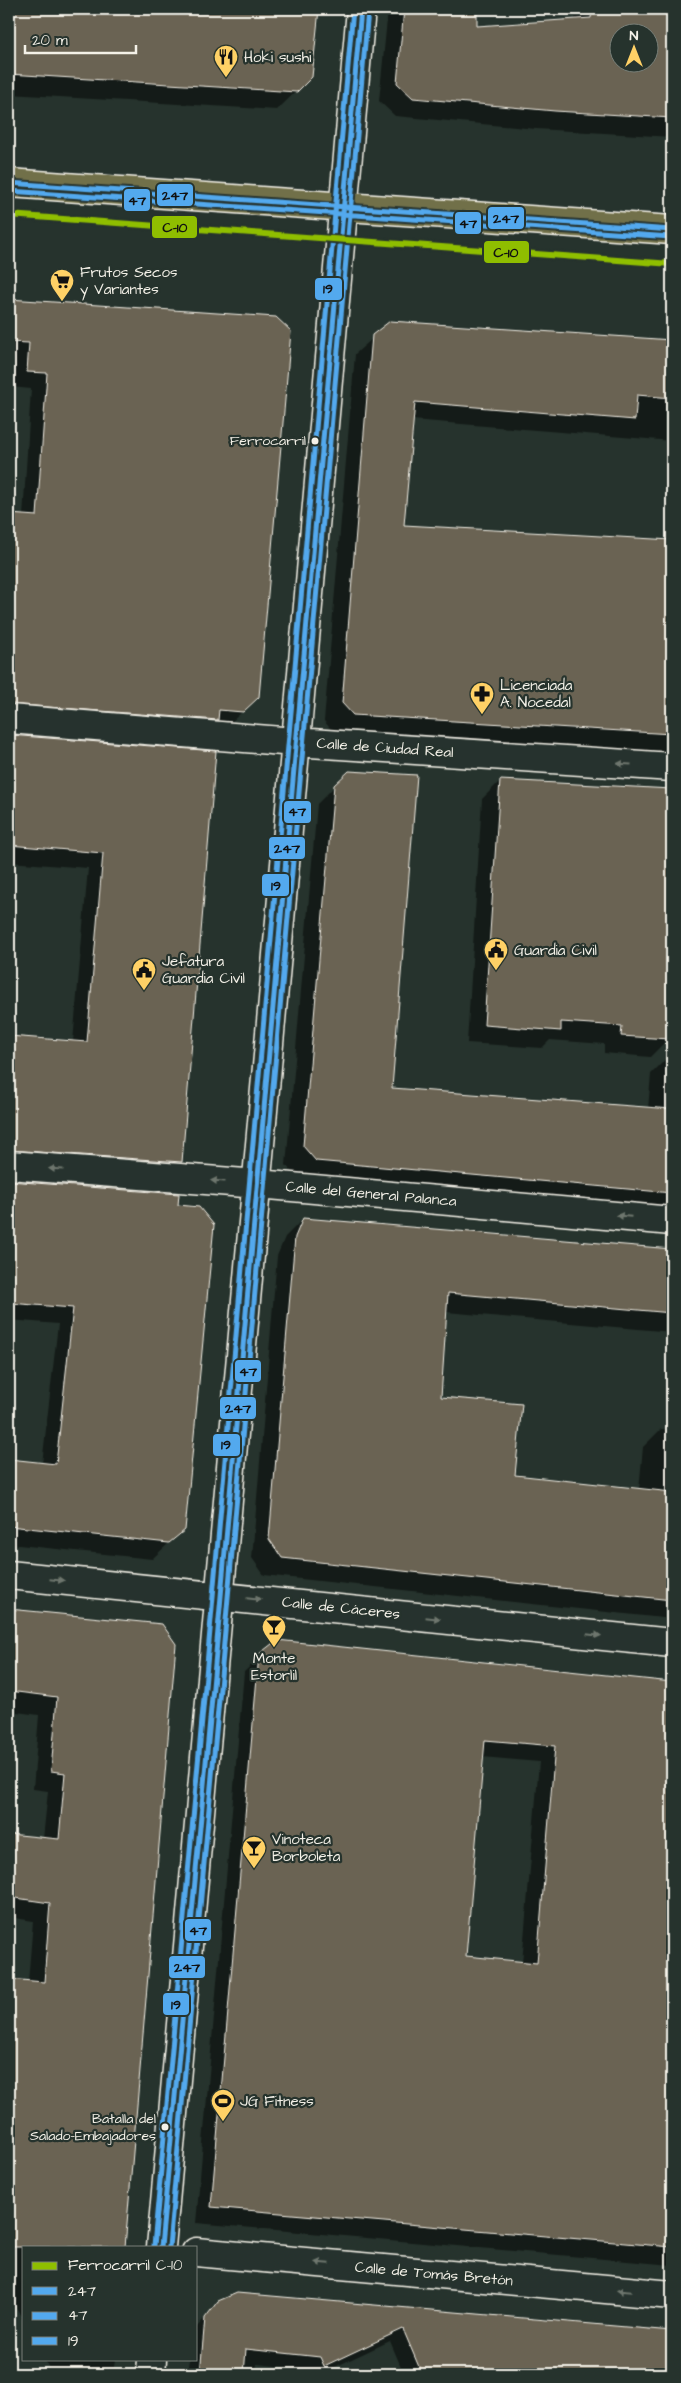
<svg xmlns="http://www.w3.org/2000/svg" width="681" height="2383" font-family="'Architects Daughter',sans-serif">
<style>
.shadow{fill:#0007;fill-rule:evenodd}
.building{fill:#6b6353;stroke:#f4f1e8;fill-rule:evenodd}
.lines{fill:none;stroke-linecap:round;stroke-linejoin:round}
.street-casing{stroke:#f4f1e8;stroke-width:31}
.primary-casing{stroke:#f4f1e8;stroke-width:31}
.street{stroke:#26332d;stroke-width:28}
.primary{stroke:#71704a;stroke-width:28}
.bus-1-casing{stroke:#26332d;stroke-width:9}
.bus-2-casing{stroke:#26332d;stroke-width:9}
.bus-3-casing{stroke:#26332d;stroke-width:9}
.bus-1{stroke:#53a9ee;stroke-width:5}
.bus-2{stroke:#53a9ee;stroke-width:5}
.bus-3{stroke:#53a9ee;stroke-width:5}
.rail-1-casing{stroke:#26332d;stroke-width:10}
.rail-1{stroke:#8fbe00;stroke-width:6}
.oneway{fill:#6e766e}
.bus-dot{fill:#f4f1e8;stroke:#26332d;stroke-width:2}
.labels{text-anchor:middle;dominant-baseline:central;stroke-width:4.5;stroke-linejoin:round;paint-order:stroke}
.bus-label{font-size:14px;fill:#f4f1e8;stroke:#26332d;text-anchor:end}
.poi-label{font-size:15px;fill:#f4f1e8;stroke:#26332d;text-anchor:start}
.street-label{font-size:15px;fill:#f4f1e8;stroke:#26332d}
.line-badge{stroke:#26332d;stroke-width:2}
.pale-badge-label{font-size:14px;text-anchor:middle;font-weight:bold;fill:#111}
</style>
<rect width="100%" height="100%" fill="#26332d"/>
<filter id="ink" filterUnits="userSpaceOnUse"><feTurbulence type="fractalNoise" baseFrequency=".02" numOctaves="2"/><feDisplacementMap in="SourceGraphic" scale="10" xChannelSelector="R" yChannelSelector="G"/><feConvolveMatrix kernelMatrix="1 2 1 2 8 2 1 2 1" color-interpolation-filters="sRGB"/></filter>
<g filter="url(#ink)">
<path class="shadow" d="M56 9H317L311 77 277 110 9 94V10L55 13Z
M388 9H477L476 27 575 20 576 9H672V137L536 129 395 116 379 101ZM618 32H648V62H618Z
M9 300 276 318 258 697 225 728 9 720V515L23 516 31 389 11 387V385H9Z
M391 322 672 341V441L412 420 402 526 672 542V752L334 733 324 721 355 354Z
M9 736 214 752 180 1162 164 1178 9 1166V1037L73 1042 88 868 9 862Z
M500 781 672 792V975L668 1039 650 1057 604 1053V1044L550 1040 542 1048 467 1043 482 799Z
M335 786 391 1090 648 1109 651 1074 669 1056H672V1212L298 1179 286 1165 317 804Z
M9 1182 178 1195 184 1529 152 1559 9 1544V1461L42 1464 58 1324 9 1320Z
M303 1219 672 1250V1332L446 1312 440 1398 514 1476 639 1490 643 1447 661 1429 672 1430V1619L264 1575 252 1558 277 1256 285 1237Z
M9 1610 162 1626 24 2247V2322L9 2294V1980L28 1982 33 1921 9 1917V1842L19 1836 43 1839 48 1791 33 1789 39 1715 9 1711Z
M277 1641 672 1683V2068H670L672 2120V2265L196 2223 244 1672ZM482 1757 539 1762 522 1963 465 1957Z
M237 2295 672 2332V2374H404L390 2341 320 2374H309L307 2369 257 2364 256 2374H188L190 2359H196V2328L219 2302Z
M44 2359H115L113 2374H52Z"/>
<path class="building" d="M9 9 72 13 73 9H319L312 77 297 92 9 74Z
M404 9H477V26L591 18 592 9H672V118L555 111 413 98 397 83ZM618 32H648V62H618Z
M9 299 276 317 291 331 259 697 243 712 219 710 218 720 9 704V514L37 516 47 373 27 372 29 343 9 342Z
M390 321 672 340V398L637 395 635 420 415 402 404 525 672 540V734L353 715 342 703 372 335Z
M9 735 216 751 182 1162 9 1150V1036L87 1042 103 853 9 845Z
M349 771 417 775 392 1088 672 1109V1193L316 1161 303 1146 334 785Z
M500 780 672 789V990L669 1039 621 1036 622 1026 561 1022V1031L484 1025Z
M9 1181 179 1194 178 1205 199 1207 214 1225 185 1530 169 1543 9 1526V1459L56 1464 73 1308 9 1303Z
M303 1218 672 1249V1313L448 1293 441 1397 522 1404 515 1475 672 1492V1600L282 1558 269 1539 295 1237Z
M9 1609 162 1624 176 1644 125 2247H9V1979L44 1982 50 1903 9 1897V1834L59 1839 65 1773 51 1771 57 1697 9 1691Z
M277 1640 672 1682V2247L211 2207 259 1654ZM485 1740 555 1746 537 1963 466 1956Z
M237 2293 672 2331V2374H422L403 2329 324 2366 320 2357 246 2349 244 2374H200L205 2318 218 2301Z"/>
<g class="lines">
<defs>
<path id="street" d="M9 719 295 742 672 767
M9 1165 258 1184 672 1221
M9 1575 672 1643
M161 2247C233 1501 291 755 361 9
M196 2252 672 2295
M151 2374 152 2359"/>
<path id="primary" d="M9 183 672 230"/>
</defs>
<use href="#street" class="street-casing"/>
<use href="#primary" class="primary-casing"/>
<use href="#street" class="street"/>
<use href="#primary" class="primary"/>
<defs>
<path id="bus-1" d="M9 183 672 230
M161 2247 213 1687 361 9"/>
<path id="bus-2" d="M9 191 671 237
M169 2247 220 1688 368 10"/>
<path id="bus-3" d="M154 2246 205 1687 353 9"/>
</defs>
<use href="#bus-1" class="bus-1-casing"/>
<use href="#bus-2" class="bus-2-casing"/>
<use href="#bus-3" class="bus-3-casing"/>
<use href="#bus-1" class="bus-1"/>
<use href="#bus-2" class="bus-2"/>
<use href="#bus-3" class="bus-3"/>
<defs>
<path id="rail-1" d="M9 215 672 264"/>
</defs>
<use href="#rail-1" class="rail-1-casing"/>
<use href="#rail-1" class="rail-1"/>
</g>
<defs><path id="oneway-solid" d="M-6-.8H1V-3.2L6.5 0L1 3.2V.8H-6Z" transform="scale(1.25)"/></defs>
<g class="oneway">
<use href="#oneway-solid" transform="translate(624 764) rotate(-176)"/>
<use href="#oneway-solid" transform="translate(56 1169) rotate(-176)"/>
<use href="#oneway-solid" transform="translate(218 1181) rotate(-176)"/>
<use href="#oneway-solid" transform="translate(624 1216) rotate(-175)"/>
<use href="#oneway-solid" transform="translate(57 1580) rotate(6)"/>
<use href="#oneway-solid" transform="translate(254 1599) rotate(6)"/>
<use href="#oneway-solid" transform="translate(433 1618) rotate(6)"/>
<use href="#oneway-solid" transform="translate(594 1635) rotate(6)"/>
<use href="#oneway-solid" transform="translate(322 2263) rotate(-175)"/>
<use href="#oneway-solid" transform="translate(624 2291) rotate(-175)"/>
</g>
</g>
<defs>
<symbol id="restaurant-pin" viewBox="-11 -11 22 30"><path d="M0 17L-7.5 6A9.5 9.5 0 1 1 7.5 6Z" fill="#ffd166" stroke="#26332d"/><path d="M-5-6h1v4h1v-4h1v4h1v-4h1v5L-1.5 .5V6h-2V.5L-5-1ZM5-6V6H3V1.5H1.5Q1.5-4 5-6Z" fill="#111"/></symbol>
<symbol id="supermarket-pin" viewBox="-11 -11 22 30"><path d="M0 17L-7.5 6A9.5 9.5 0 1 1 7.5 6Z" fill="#ffd166" stroke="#26332d"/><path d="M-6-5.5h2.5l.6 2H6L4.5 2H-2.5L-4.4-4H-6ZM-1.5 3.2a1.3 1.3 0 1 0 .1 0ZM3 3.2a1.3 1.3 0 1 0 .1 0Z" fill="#111"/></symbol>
<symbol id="pharmacy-pin" viewBox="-11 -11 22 30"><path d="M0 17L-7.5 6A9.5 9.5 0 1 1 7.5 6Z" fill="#ffd166" stroke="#26332d"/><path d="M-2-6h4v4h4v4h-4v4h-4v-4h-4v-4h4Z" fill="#111"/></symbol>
<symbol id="civic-pin" viewBox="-11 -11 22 30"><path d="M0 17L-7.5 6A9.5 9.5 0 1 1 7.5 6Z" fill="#ffd166" stroke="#26332d"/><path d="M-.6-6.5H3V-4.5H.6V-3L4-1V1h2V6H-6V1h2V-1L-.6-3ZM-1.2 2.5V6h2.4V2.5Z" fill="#111"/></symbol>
<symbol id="bar-pin" viewBox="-11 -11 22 30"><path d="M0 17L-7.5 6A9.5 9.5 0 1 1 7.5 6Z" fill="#ffd166" stroke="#26332d"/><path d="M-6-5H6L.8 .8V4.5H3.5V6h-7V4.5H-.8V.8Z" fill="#111"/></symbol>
<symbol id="stadium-pin" viewBox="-11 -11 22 30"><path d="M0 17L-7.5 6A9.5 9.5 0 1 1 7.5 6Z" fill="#ffd166" stroke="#26332d"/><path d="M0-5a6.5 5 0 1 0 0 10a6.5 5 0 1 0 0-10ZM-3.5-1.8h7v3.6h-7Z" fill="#111"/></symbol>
</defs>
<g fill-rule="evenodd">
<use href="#restaurant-pin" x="212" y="43" width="28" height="38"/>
<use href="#supermarket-pin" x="48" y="267" width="28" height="38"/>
<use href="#pharmacy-pin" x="468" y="680" width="28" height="38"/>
<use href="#civic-pin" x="482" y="936" width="28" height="38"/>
<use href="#civic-pin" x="130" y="956" width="28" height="38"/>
<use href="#bar-pin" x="260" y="1613" width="28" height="38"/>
<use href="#bar-pin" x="240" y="1834" width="28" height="38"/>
<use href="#stadium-pin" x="209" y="2087" width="28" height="38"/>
</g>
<g class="bus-dot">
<circle cx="315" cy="441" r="4.5"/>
<circle cx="165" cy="2127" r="4.5"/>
</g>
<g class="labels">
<g class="bus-label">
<text x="306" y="441">Ferrocarril</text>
<text x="156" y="2119">Batalla del<tspan x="156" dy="17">Salado-Embajadores</tspan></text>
</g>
<g class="poi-label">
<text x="244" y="57">Hoki sushi</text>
<text x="80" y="272">Frutos Secos<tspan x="80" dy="17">y Variantes</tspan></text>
<text x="500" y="685">Licenciada<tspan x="500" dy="17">A. Nocedal</tspan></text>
<text x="514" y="950">Guardia Civil</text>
<text x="162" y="961">Jefatura<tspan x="162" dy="17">Guardia Civil</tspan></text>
<text x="274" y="1658" text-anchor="middle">Monte<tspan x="274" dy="17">Estorlil</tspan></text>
<text x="272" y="1839">Vinoteca<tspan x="272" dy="17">Borboleta</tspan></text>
<text x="240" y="2101">JG Fitness</text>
</g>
<g class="street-label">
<text transform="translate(385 748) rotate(4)">Calle de Ciudad Real</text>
<text transform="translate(371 1194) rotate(5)">Calle del General Palanca</text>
<text transform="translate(341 1608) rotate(6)">Calle de Cáceres</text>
<text transform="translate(434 2274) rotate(5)">Calle de Tomás Bretón</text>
</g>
</g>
<g class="line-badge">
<rect x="156" y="183" width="38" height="24" rx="5" fill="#53a9ee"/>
<rect x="123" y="188" width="28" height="24" rx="5" fill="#53a9ee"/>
<rect x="487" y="206" width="38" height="24" rx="5" fill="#53a9ee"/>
<rect x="454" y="211" width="28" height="24" rx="5" fill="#53a9ee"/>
<rect x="151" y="215" width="47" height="24" rx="5" fill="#8fbe00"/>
<rect x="483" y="240" width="47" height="24" rx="5" fill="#8fbe00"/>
<rect x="314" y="277" width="29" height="24" rx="5" fill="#53a9ee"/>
<rect x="283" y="800" width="29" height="24" rx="5" fill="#53a9ee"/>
<rect x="268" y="836" width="38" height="24" rx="5" fill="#53a9ee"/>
<rect x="261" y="873" width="29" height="24" rx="5" fill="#53a9ee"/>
<rect x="234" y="1359" width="28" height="24" rx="5" fill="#53a9ee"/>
<rect x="219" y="1396" width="38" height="24" rx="5" fill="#53a9ee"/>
<rect x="212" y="1433" width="29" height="24" rx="5" fill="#53a9ee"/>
<rect x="184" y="1918" width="28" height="24" rx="5" fill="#53a9ee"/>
<rect x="168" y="1955" width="38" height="24" rx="5" fill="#53a9ee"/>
<rect x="162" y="1992" width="28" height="24" rx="5" fill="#53a9ee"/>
</g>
<g class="pale-badge-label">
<text x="175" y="200">247</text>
<text x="137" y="205">47</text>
<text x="506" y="223">247</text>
<text x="468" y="228">47</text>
<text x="175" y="232">C-10</text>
<text x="506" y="257">C-10</text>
<text x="328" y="293">19</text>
<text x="297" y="816">47</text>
<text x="287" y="853">247</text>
<text x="276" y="890">19</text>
<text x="248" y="1376">47</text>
<text x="238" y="1413">247</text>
<text x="226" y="1449">19</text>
<text x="198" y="1935">47</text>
<text x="187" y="1972">247</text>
<text x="176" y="2009">19</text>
</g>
<rect width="681" height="2383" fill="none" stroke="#26332d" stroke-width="30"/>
<rect x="15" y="15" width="651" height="2353" fill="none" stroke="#f4f1e8" stroke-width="2" filter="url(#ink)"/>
<rect x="22" y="2246" width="175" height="115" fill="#26332d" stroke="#787f78"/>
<rect x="32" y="2262" width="25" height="8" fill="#8fbe00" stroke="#787f78"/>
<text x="68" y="2270" font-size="15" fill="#f4f1e8">Ferrocarril C-10</text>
<rect x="32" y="2287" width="25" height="8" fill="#53a9ee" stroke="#787f78"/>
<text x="68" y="2296" font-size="15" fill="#f4f1e8">247</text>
<rect x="32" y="2312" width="25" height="8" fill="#53a9ee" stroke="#787f78"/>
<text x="68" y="2320" font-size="15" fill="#f4f1e8">47</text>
<rect x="32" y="2337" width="25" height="8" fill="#53a9ee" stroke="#787f78"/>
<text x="68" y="2346" font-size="15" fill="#f4f1e8">19</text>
<g transform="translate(634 48)"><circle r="24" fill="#26332d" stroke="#787f78"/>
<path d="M0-4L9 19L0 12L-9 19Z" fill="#ffd166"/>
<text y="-8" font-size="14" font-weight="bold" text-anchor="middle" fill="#f4f1e8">N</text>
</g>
<path d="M25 45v8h111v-8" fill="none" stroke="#f4f1e8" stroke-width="2.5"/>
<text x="32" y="45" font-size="15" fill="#f4f1e8" stroke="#26332d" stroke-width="4" paint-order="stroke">20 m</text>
</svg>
